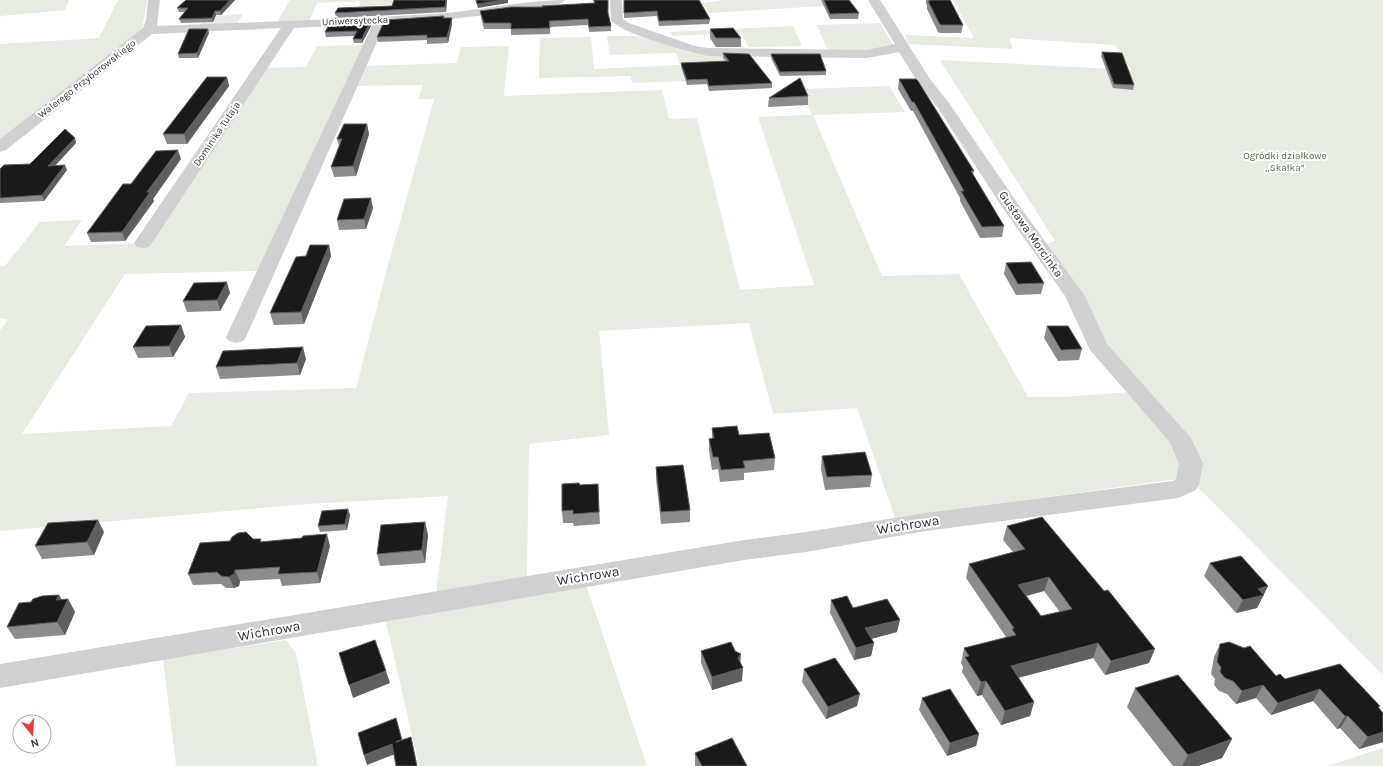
<svg xmlns="http://www.w3.org/2000/svg" width="1383" height="766" font-family="Karla,sans-serif">
<style>
.green{fill:#e6ecdf}
.lines{fill:none;stroke-linecap:round;stroke-linejoin:round}
.minor{fill:#d0d0d0;fill-rule:evenodd}
.wall{fill:#8c8c8c;fill-rule:evenodd}
.shaded-wall{fill:#5f5f5f}
.building{fill:#1a1a1a;stroke:#5f5f5f;fill-rule:evenodd}
.labels{text-anchor:middle;dominant-baseline:central;stroke-width:4;stroke-linejoin:round;paint-order:stroke}
.far-street-label{font-size:10px;fill:#333;stroke:#fff}
.far-park-label{font-size:10px;fill:#56703f;stroke:#fff}
.street-label{font-size:12px;fill:#333;stroke:#fff}
.near-street-label{font-size:14px;fill:#333;stroke:#fff}
</style>
<rect width="100%" height="100%" fill="#fff"/>
<path class="green" d="M0 0H69L65 10 1 16 0 18Z
M118 0H147L142 30 0 142V44L99 38Z
M290 0H394L393 4 359 7 360 1 317 3 309 22 277 23Z
M719 0H820L825 6 709 13 702 3 720 1Z
M953 0H1383V675L1196 485 1200 478 1194 443 1137 382 1105 344 1047 244 1055 241 940 60 1131 70 1115 45 1009 38 1013 49 908 44 905 35 974 38Z
M243 14 237 24 200 25 206 16Z
M880 23 894 46 867 51H828L817 25Z
M793 26 802 46 749 47 741 33 673 36 670 32Z
M607 36H637L692 53 731 56 732 62 680 65 685 81 632 83 631 76 539 78 540 38 591 37 594 69 680 65 676 53 610 55Z
M365 45 259 271 125 274 22 434 171 426 189 393 356 388 385 276 434 99H418L423 85 355 86 365 66 457 63 461 47 509 46 504 96 662 90 669 119 697 118 740 290 814 285 758 117 812 115 801 89 889 86 905 112 813 115 882 276 959 274 1028 397H1062L1131 392 1175 439 1181 460 1178 479 895 518 857 408 773 414 749 323 599 331 609 435 529 444 527 577 436 593 448 496 307 504 0 531V330L8 320 0 318V266H5L40 222 82 220 64 246 143 243 262 68 306 67 317 46Z
M585 582 647 766H419L386 622Z
M286 640 296 653 318 766H176L163 659Z
M1383 748V766H1328Z"/>
<g class="lines">
<path class="minor" d="M148 0H160L157 26C248 22 341 20 432 14 477 12 520 0 565 0L563 2 559 4C501 14 444 21 385 24L246 337 243 341 236 343 229 341 226 337 373 24 294 28 152 243 149 247 143 248 137 247 134 243 281 28 152 34 6 150 0 152V139L143 28 146 21Z
M610 0H622L623 19 629 23 695 46 708 48 867 50 895 44 868 0H880L930 79 949 103 1018 204 1085 296 1107 344 1191 438 1203 463 1199 484 1196 490 1178 498 926 531 806 552 744 560 0 688V664L744 540 806 532 926 513 1173 481 1176 479 1179 463 1169 441 1090 350 1065 296 1002 207 938 108 917 81 899 52 867 58 708 56C689 52 621 34 611 20Z"/>
</g>
<path class="wall" d="M186 0H235L221 15H216L213 22 181 23 179 19 185 12H179L177 8Z
M394 0H447L446 12 336 18 335 13 392 6Z
M593 0H608V15L611 26V31L589 32 588 25 550 27V34L511 35V29H484L481 17 480 11 594 3Z
M624 0 710 19 709 24 659 26 657 16 624 18Z
M821 0H849L859 13 858 19H830Z
M926 0H950L963 25 961 33H940L938 32 927 9V6L926 3Z
M444 16V18L452 24 448 43 427 44V40L378 42 377 37Z
M370 21 371 26 362 43H354L353 39 355 36 326 37 325 32Z
M710 29 741 38V47H716L710 38Z
M209 33 198 58H179L178 54Z
M1102 52 1134 85 1133 90 1113 88 1101 56Z
M723 53 772 83V88L709 91 707 84 687 85 681 67V63L726 61 723 58Z
M771 54 826 71V75L780 76 771 58Z
M227 77 229 86 187 144H167L163 134Z
M899 79 974 171 973 175 1004 226 1002 237 980 238 960 201V198L913 111H911L898 89Z
M808 96V105L768 107 769 98Z
M367 124 369 134 356 176 334 177 331 167 339 146 337 139Z
M75 138 76 143 55 166 67 170 44 201 0 203V169L30 164Z
M181 159 153 199 154 201 125 241 91 242 87 233 131 184Z
M373 208 366 229 339 230 337 220Z
M329 245 331 256 304 324 274 325 270 313 306 256Z
M1006 263 1044 283 1041 294 1016 295 1004 274Z
M230 293 220 311 187 312 183 301Z
M181 325 185 337 173 357 138 358 133 347Z
M1047 326 1082 349 1079 360 1058 361 1044 338Z
M306 359 300 375 220 379 216 367Z
M712 428 739 435 775 458 774 470 744 473V480L720 482 718 469 712 470 709 451V439L712 438Z
M822 456 872 475 870 487 825 490 821 469Z
M656 467 690 510V522L661 524 656 479Z
M598 484 600 524 574 526 573 523H563L562 511 580 485Z
M348 509 350 515 347 530 320 532 318 526Z
M425 522 428 535 425 563 380 566 377 554Z
M1007 526 1149 663 1105 675 1093 658 1018 678 1034 702 1030 716 1001 725 982 695 977 696 962 672 963 667 961 663 964 648 1006 637 966 578 969 564 1013 552 1003 540ZM1044 591 1060 612 1041 616 1026 596Z
M104 532 94 555 42 559 35 546Z
M253 539 262 541 330 546 320 583 282 586 280 579 240 581 239 586 234 588H226L221 584 193 585 188 574 230 541Z
M1210 563 1268 586 1257 608 1236 613 1204 576Z
M59 595 62 600 68 599 75 612 65 635 15 639 7 627 31 602Z
M831 600 897 632 871 639 874 643 871 656 854 660 830 613Z
M1220 644 1276 676 1285 679 1340 664 1383 713V742L1359 749 1340 728 1337 729 1313 701 1271 715 1256 698 1236 704 1227 694 1219 691 1214 685 1215 679 1211 674 1214 657Z
M701 651 740 662 742 681 712 690 701 663Z
M804 669 857 706 826 719 802 682Z
M1135 688 1232 739 1222 758 1198 766H1173L1127 707Z
M922 698 979 734 976 746 947 756 919 710Z
M695 753 747 766H695Z"/>
<path class="shaded-wall" d="M230 0H235L221 15 220 11Z
M446 0H447L446 12 445 7Z
M503 0H508V3L478 8 477 4Z
M215 11 216 15 213 22 212 18Z
M452 18V24L448 43 447 37Z
M370 21 371 26 362 43V39Z
M208 29 209 33 198 58 197 53Z
M227 77 229 86 187 144 184 134Z
M367 124 369 134 356 176 353 166Z
M75 138 76 143 50 171 48 166Z
M178 150 181 159 153 199 154 201 125 241 122 232 147 192Z
M65 165 67 170 44 201 42 195Z
M371 198 373 208 366 229 364 219Z
M329 245 331 256 304 324 301 312Z
M227 282 230 293 220 311 217 300Z
M181 325 185 337 173 357 169 346Z
M303 347 306 359 300 375 297 363Z
M348 509 350 515 347 530 345 524Z
M98 520 104 532 94 555 87 542Z
M425 522 428 535 425 563 422 550Z
M327 534 330 546 320 583 317 572Z
M235 570 240 581 239 586 234 588 229 577Z
M1049 577 1044 591 1014 599 1018 585Z
M1268 586 1257 608 1236 613 1243 600 1258 589Z
M59 595 65 606 68 599 75 612 65 635 57 622 56 600Z
M900 620 897 632 863 641 865 628Z
M874 643 871 656 854 660 856 648Z
M1098 643 1093 658 1006 681 1011 666Z
M1155 649 1149 663 1105 675 1111 661Z
M741 654 740 667 743 668 742 681 712 690V677L738 658Z
M386 671 390 683 353 698 349 685Z
M986 681 982 695 977 696 981 682Z
M1263 685 1256 698 1236 704 1242 691Z
M1320 689 1313 701 1271 715 1278 703Z
M860 694 857 706 826 719 828 707Z
M1034 702 1030 716 1001 725 1005 711Z
M1345 716H1348L1340 728 1337 729Z
M1383 732V742L1359 749 1368 737Z
M979 734 976 746 947 756 950 743Z
M1232 739 1222 758 1198 766H1182L1188 755Z
M392 744 395 754 367 765 364 755Z"/>
<path class="building" d="M186 0H230L220 11H215L212 18 179 19 188 8H177Z
M394 0H446L445 7 335 13 338 8 392 6Z
M476 0H503L477 4Z
M594 0H608V13L611 26 589 27 588 19 549 21 550 28 511 29V23H484L480 11 511 7H543L542 6 595 3Z
M624 0H699L710 19 659 21 657 11 624 13Z
M824 0H849L859 13 830 14Z
M929 0H950L963 25H941L939 23 928 1H930Z
M444 16 443 18H452L447 37 427 38V35L377 37 385 20Z
M370 21 362 39H353L357 31 325 32 330 23Z
M733 28 741 38H716L710 29Z
M189 29H208L197 53 178 54Z
M1102 52 1122 53 1134 85 1114 84Z
M723 53 749 54 772 83 709 86 707 79 687 80 681 63 729 61Z
M771 54H820L826 71 780 72Z
M207 77H227L184 134H163Z
M800 78 808 96 769 98Z
M899 79H916L918 81 974 171H971L1004 226 982 227 961 191H964L914 102H912Z
M344 124H367L353 166 331 167 342 139H337Z
M65 129 75 138 48 166 65 165 42 195 0 198V169L4 165 30 164Z
M178 150 147 192H150L122 232 87 233 123 184H131L156 151Z
M371 198 364 219 337 220 344 199Z
M310 245H329L301 312 270 313 296 257 306 256Z
M1031 262 1044 283 1018 284 1006 263Z
M227 282 217 300 183 301 194 283Z
M181 325 169 346 133 347 146 326Z
M1047 326H1068L1082 349 1061 350Z
M303 347 297 363 216 367 223 351Z
M737 426 739 435 769 433 775 458 743 461 745 468 721 470 718 457H713L709 439 714 438 712 428Z
M865 452 872 475 827 477 822 456Z
M683 465 690 510 661 512 656 467Z
M579 483 580 485 598 484 599 512 573 514V510L562 511V484Z
M348 509 345 524 318 526 322 511Z
M1042 517 1104 591 1108 590 1155 649 1111 661 1098 643 1011 666 1034 702 1005 711 986 681 981 682 965 657 969 656 964 648 1016 635 1012 629 1014 628 969 564 1025 549 1007 526ZM1049 577 1072 609 1041 616 1018 585Z
M98 520 87 542 35 546 48 523Z
M425 522 422 550 377 554 381 525Z
M246 532 253 539H261L260 542 302 538 303 536 327 534 317 572 278 574 280 567 235 570 234 574 229 577 221 576 217 572 188 574 200 543 230 541 232 537 238 533Z
M1241 556 1268 586 1258 589 1264 595 1243 600 1210 563Z
M59 595 56 600 68 599 57 622 7 627 19 603 31 602 33 599 42 596Z
M847 596 853 608 887 599 900 620 865 628 874 643 856 648 831 600Z
M375 640 386 671 349 685 339 653Z
M731 642 735 651 741 654 738 658 743 668 712 677 701 651Z
M1229 642 1244 648 1250 646 1276 676 1280 674 1285 679 1340 664 1380 706 1378 707 1383 713V732L1368 737 1348 716H1345L1320 689 1278 703 1263 685 1242 691 1233 681 1225 678 1220 672 1221 667 1217 662 1220 644Z
M835 658 860 694 828 707 804 669Z
M1178 675 1232 739 1188 755 1135 688Z
M950 689 979 734 950 743 922 698Z
M396 718 402 740 396 742 411 737 417 766H396L392 744 364 755 358 733Z
M732 738 747 766H702L695 753Z"/>
<g class="labels">
<g class="far-street-label">
<text transform="translate(355 21) rotate(-2)">Uniwersytecka</text>
<text transform="translate(87 79) rotate(-38)">Walerego Przyborowskiego</text>
<text transform="translate(217 134) rotate(-56)">Dominika Tutaja</text>
</g>
<g class="far-park-label">
<text x="1285" y="156">Ogródki działkowe<tspan x="1285" dy="12">„Skałka”</tspan></text>
</g>
<g class="street-label">
<text transform="translate(1031 234) rotate(55)">Gustawa Morcinka</text>
</g>
<g class="near-street-label">
<text transform="translate(908 525) rotate(-9)">Wichrowa</text>
<text transform="translate(588 576) rotate(-9)">Wichrowa</text>
<text transform="translate(269 631) rotate(-10)">Wichrowa</text>
</g>
</g>
<g transform="translate(32 734) rotate(163)"><circle r="19" fill="#ffffff" stroke="#adadad"/>
<path d="M0-3L7 15L0 10L-7 15Z" fill="#e63946"/>
<text y="-6" font-size="11" font-weight="bold" text-anchor="middle" fill="#333333">N</text>
</g>
</svg>
